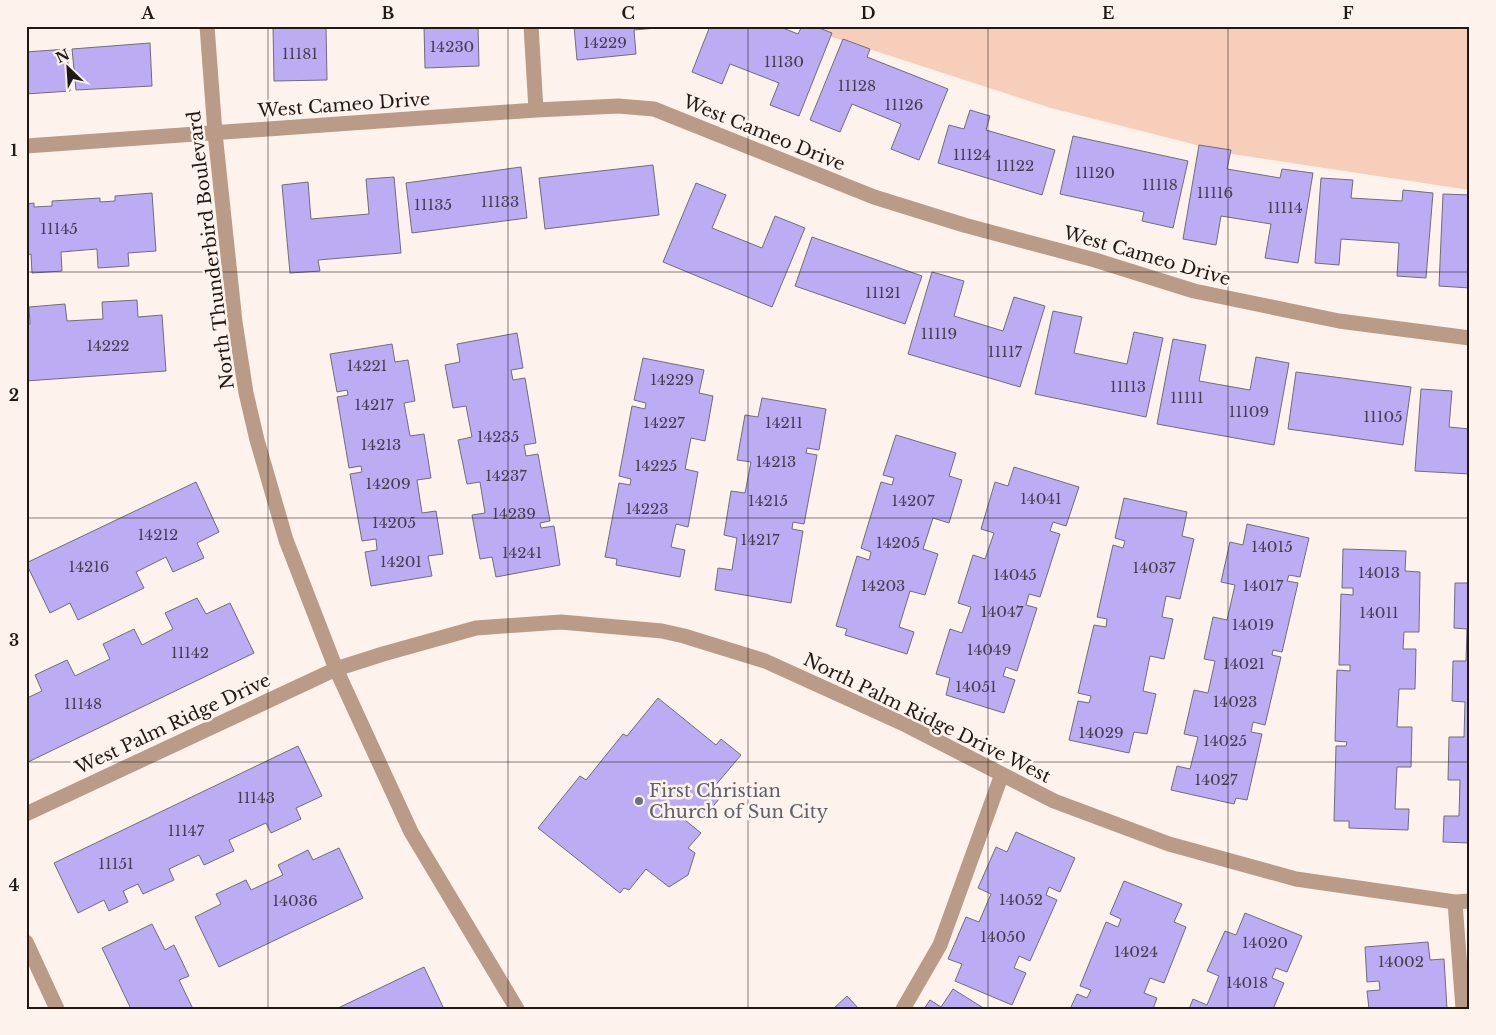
<svg xmlns="http://www.w3.org/2000/svg" width="1496" height="1035" font-family="'Libre Baskerville',serif">
<style>
.green{fill:#f6ceba}
.building{fill:#bcacf3;stroke:#706c7d}
.lines{fill:none;stroke-linecap:round;stroke-linejoin:round}
.minor{stroke:#b99b88;stroke-width:15}
.grid{fill:none;stroke:#201915;stroke-width:1;stroke-opacity:0.55}
.worship-dot{fill:#6b7280;stroke:#fef2ec;stroke-width:2}
.labels{text-anchor:middle;dominant-baseline:central;stroke-width:5;stroke-linejoin:round;paint-order:stroke}
.number-label{font-size:15px;fill:#473e4c}
.street-label{font-size:18px;fill:#201915;stroke:#fef2ec}
.worship-label{font-size:18px;fill:#5b616d;stroke:#fef2ec;text-anchor:start}
.neatline{fill:none;stroke:#201915;stroke-width:2}
.grid-label{font-size:16px;text-anchor:middle;font-weight:bold;fill:#201915}
</style>
<rect width="100%" height="100%" fill="#fef2ec"/>
<path class="green" d="M798 26H1470V190L1232 154 1051 108Z"/>
<path class="building" d="M273 26H326L327 80 274 81Z
M424 26H478L479 66 425 68Z
M574 26H657V28L634 30 636 54 577 60Z
M710 26H778L798 34 802 26H814L832 33 799 116 770 105 779 83 730 64 722 84 692 72Z
M843 39 870 49 867 57 948 89 919 160 891 149 901 124 852 104 840 132 810 120Z
M150 43 152 86 76 90 72 49Z
M67 49 70 91 26 94V52Z
M970 110 990 116 986 130 1055 150 1042 195 938 163 949 125 964 129Z
M1073 136 1188 161 1173 228 1142 221 1144 212 1060 194Z
M1199 145 1231 150 1227 169 1280 178 1282 169 1313 173 1298 263 1265 258 1271 224 1221 216 1216 245 1183 239Z
M653 165 659 215 545 229 539 178Z
M521 167 527 218 412 233 406 183Z
M394 177 401 253 318 260 320 271 290 273 282 185 308 182 311 219 369 214 366 179Z
M1321 178 1353 180 1351 198 1402 201 1403 190 1433 193 1426 278 1397 276 1399 243 1341 239 1339 265 1315 263Z
M696 183 726 195 712 228 762 248 775 216 805 228 772 307 663 262Z
M152 193 156 251 128 253 129 266 98 268 97 249 61 252 62 271 32 273 31 254 26 255V204L34 203V207L52 206V201L100 198V202L115 201V196Z
M1443 194 1470 195V288L1439 286Z
M812 237 922 276 905 324 795 286Z
M932 272 964 281 954 316 1003 331 1014 297 1045 306 1020 387 908 354Z
M137 300 138 317 162 315 166 371 26 381V324H30L29 307 65 304 67 321 103 319 102 302Z
M1053 311 1082 317 1074 353 1127 364 1134 332 1163 338 1146 417 1035 394Z
M517 333 523 368 511 370 513 380 525 378 536 443 524 445 526 456 538 454 550 521 540 523 541 528 554 526 560 565 496 577 492 557 480 559 472 515 485 513 480 482 467 484 458 440 472 437 466 406 453 408 445 365 460 362 457 344Z
M1173 339 1206 345 1199 381 1250 390 1256 357 1289 363 1274 445 1157 424Z
M392 344 395 362 408 360 415 401 404 403 410 436 424 434 431 478 417 480 422 513 436 511 443 554 428 556 432 576 371 586 365 552 377 550 376 539 362 541 350 474 362 472 361 466 349 468 337 397 348 395 347 390 337 392 330 354Z
M643 358 704 370 699 393 713 396 705 441 691 438 685 469 698 472 688 527 676 524 671 547 685 550 680 577 616 565 617 559 605 557 619 483 630 485 631 479 619 476 632 406 645 409 646 403 634 400Z
M1296 372 1411 387 1403 445 1288 429Z
M1421 389 1452 391 1449 427 1470 429V474L1415 471Z
M762 398 826 409 819 450 807 448 806 453 817 455 804 524 793 522 792 529 803 531 791 603 715 590 718 568 732 570 737 538 724 535 731 491 745 493 751 462 737 460 745 415 758 417Z
M896 435 956 453 949 476 962 480 949 523 933 518 923 549 938 554 925 595 910 591 899 627 914 632 907 654 845 635 847 629 836 626 857 556 869 560 871 552 861 548 881 482 892 485 894 478 883 475Z
M1014 467 1079 487 1066 526 1053 522 1050 531 1060 534 1040 597 1029 594 1026 605 1037 608 1017 671 1006 667 1003 676 1015 680 1004 713 946 695 950 678 936 674 950 629 962 633 971 607 958 603 973 555 985 559 994 533 981 529 995 482 1008 486Z
M196 482 219 532 197 543 204 558 173 572 166 557 136 572 144 588 78 620 70 603 50 613 26 563Z
M1124 498 1187 512 1182 536 1194 539 1180 599 1166 596 1162 617 1173 619 1164 659 1150 656 1143 691 1156 694 1147 734 1134 732 1129 753 1069 740 1078 701 1089 703 1091 696 1078 693 1094 625 1106 627 1107 619 1097 617 1113 545 1123 548 1125 541 1115 538Z
M1247 524 1309 538 1300 577 1289 575 1287 581 1298 583 1282 652 1273 650 1272 655 1281 657 1265 725 1253 722 1251 732 1262 734 1247 800 1236 798 1234 804 1171 790 1177 766 1190 769 1198 737 1184 734 1194 690 1208 693 1215 661 1204 659 1213 617 1227 620 1235 585 1221 582 1230 542 1243 545Z
M1343 549 1406 551 1405 571 1420 572 1419 632H1404L1403 649H1416L1415 689H1399L1397 727H1412L1411 767H1397L1395 809H1409L1408 830 1349 828V821H1334L1336 746H1346L1347 742 1335 741 1337 670 1350 671V665H1339L1341 594 1353 595V588H1342Z
M1469 564 1470 843 1443 842 1444 816H1459L1460 780H1448L1449 737H1464L1465 702 1452 701 1453 661H1466L1467 629 1454 628 1455 583H1468Z
M197 598 206 614 230 603 254 653 26 763V696L27 698 42 691 35 675 67 660 75 676 110 659 103 644 134 629 142 645 173 629 165 613Z
M658 698 716 745 721 739 741 755 714 787 723 794 706 815 696 807 685 820 701 833 688 848 695 853 688 875 669 887 646 869 629 890 624 888 620 893 538 828 580 776 586 780 623 734 627 736Z
M298 746 322 796 296 808 301 819 271 833 266 823 229 840 234 851 204 865 199 855 169 869 174 880 143 894 138 884 123 891 128 902 109 911 104 900 78 913 54 863Z
M1016 832 1075 858 1060 892 1049 887 1046 895 1057 900 1030 961 1019 956 1014 968 1026 973 1012 1005 955 981 962 964 948 959 966 917 979 922 991 894 978 888 996 847 1007 852Z
M339 848 363 898 219 967 195 917 221 904 216 894 246 880 251 890 283 875 278 865 308 850 313 860Z
M1124 881 1182 904 1174 922 1186 927 1164 983 1150 978 1144 993 1157 998 1153 1009H1070L1077 994 1087 998 1091 990 1080 986 1106 922 1118 927 1121 919 1110 914Z
M1245 913 1302 936 1287 972 1276 968 1272 978 1284 983 1273 1009H1189L1193 999 1207 1005 1219 976 1207 971 1225 931 1236 935Z
M152 924 165 950 174 945 189 976 179 980 193 1009H131L102 948Z
M1428 942 1430 960 1444 959 1447 1009H1369L1367 991 1380 990 1379 981 1367 982 1365 947Z
M424 967 444 1009H336Z
M953 989 985 1009H924L930 1000 941 1007Z
M847 996 859 1009H833Z"/>
<g class="lines">
<path class="minor" d="M207 26 215 133 235 322 246 393 257 440 286 540 336 669 411 832 517 1009
M531 26 536 110
M26 146 536 110 618 106 654 109 874 197 964 225 1095 260 1194 291 1339 321 1470 338
M26 814 336 669 383 654 476 628 561 622 662 631 684 636 765 661 906 725 1054 801 1169 844 1296 879 1455 902 1470 901
M1455 902 1463 1009
M26 942 57 1009
M903 1009 940 945 1002 774"/>
</g>
<path class="grid" d="M268 26V1009M508 26V1009M748 26V1009M988 26V1009M1228 26V1009M26 272H1470M26 518H1470M26 762H1470"/>
<circle class="worship-dot" cx="639" cy="801" r="5"/>
<g class="labels">
<g class="number-label">
<text x="605" y="42">14229</text>
<text x="452" y="46">14230</text>
<text x="300" y="53">11181</text>
<text x="784" y="61">11130</text>
<text x="857" y="85">11128</text>
<text x="904" y="104">11126</text>
<text x="972" y="154">11124</text>
<text x="1015" y="165">11122</text>
<text x="1095" y="172">11120</text>
<text x="1160" y="184">11118</text>
<text x="1215" y="192">11116</text>
<text x="500" y="201">11133</text>
<text x="433" y="204">11135</text>
<text x="1285" y="207">11114</text>
<text x="59" y="228">11145</text>
<text x="883" y="292">11121</text>
<text x="939" y="333">11119</text>
<text x="108" y="345">14222</text>
<text x="1005" y="351">11117</text>
<text x="367" y="365">14221</text>
<text x="672" y="379">14229</text>
<text x="1128" y="386">11113</text>
<text x="1187" y="397">11111</text>
<text x="374" y="404">14217</text>
<text x="1249" y="411">11109</text>
<text x="1383" y="416">11105</text>
<text x="664" y="422">14227</text>
<text x="784" y="422">14211</text>
<text x="498" y="436">14235</text>
<text x="381" y="444">14213</text>
<text x="776" y="461">14213</text>
<text x="656" y="465">14225</text>
<text x="506" y="475">14237</text>
<text x="388" y="483">14209</text>
<text x="1041" y="498">14041</text>
<text x="768" y="500">14215</text>
<text x="913" y="500">14207</text>
<text x="647" y="508">14223</text>
<text x="514" y="513">14239</text>
<text x="394" y="522">14205</text>
<text x="158" y="534">14212</text>
<text x="760" y="539">14217</text>
<text x="898" y="542">14205</text>
<text x="1272" y="546">14015</text>
<text x="522" y="552">14241</text>
<text x="401" y="561">14201</text>
<text x="89" y="566">14216</text>
<text x="1154" y="567">14037</text>
<text x="1379" y="572">14013</text>
<text x="1015" y="574">14045</text>
<text x="883" y="585">14203</text>
<text x="1263" y="585">14017</text>
<text x="1002" y="611">14047</text>
<text x="1379" y="612">14011</text>
<text x="1253" y="624">14019</text>
<text x="989" y="649">14049</text>
<text x="190" y="652">11142</text>
<text x="1244" y="663">14021</text>
<text x="976" y="686">14051</text>
<text x="1235" y="701">14023</text>
<text x="83" y="703">11148</text>
<text x="1101" y="732">14029</text>
<text x="1225" y="740">14025</text>
<text x="1216" y="779">14027</text>
<text x="256" y="797">11143</text>
<text x="186" y="830">11147</text>
<text x="116" y="863">11151</text>
<text x="1021" y="899">14052</text>
<text x="295" y="900">14036</text>
<text x="1003" y="936">14050</text>
<text x="1265" y="942">14020</text>
<text x="1136" y="951">14024</text>
<text x="1401" y="961">14002</text>
<text x="1247" y="982">14018</text>
</g>
<g class="street-label">
<text transform="translate(344 105) rotate(-4)">West Cameo Drive</text>
<text transform="translate(764 133) rotate(22)">West Cameo Drive</text>
<text transform="translate(211 250) rotate(-97)">North Thunderbird Boulevard</text>
<text transform="translate(1147 256) rotate(16)">West Cameo Drive</text>
<text transform="translate(927 718) rotate(26)">North Palm Ridge Drive West</text>
<text transform="translate(173 724) rotate(-25)">West Palm Ridge Drive</text>
</g>
<g class="worship-label">
<text x="649" y="791">First Christian<tspan x="649" dy="21">Church of Sun City</tspan></text>
</g>
</g>
<rect width="1496" height="1035" fill="none" stroke="#fef2ec" stroke-width="55"/>
<g transform="translate(68 68) rotate(335)" stroke="#fef2ec" stroke-width="4" paint-order="stroke">
<path d="M0-4L9 19L0 12L-9 19Z" fill="#201915"/>
<text y="-8" font-size="14" font-weight="bold" text-anchor="middle" fill="#201915">N</text>
</g>
<rect x="28" y="28" width="1440" height="980" class="neatline"/>
<g class="grid-label">
<text x="148" y="19">A</text>
<text x="388" y="19">B</text>
<text x="628" y="19">C</text>
<text x="868" y="19">D</text>
<text x="1108" y="19">E</text>
<text x="1348" y="19">F</text>
<text x="14" y="156">1</text>
<text x="14" y="401">2</text>
<text x="14" y="646">3</text>
<text x="14" y="891">4</text>
</g>
</svg>
